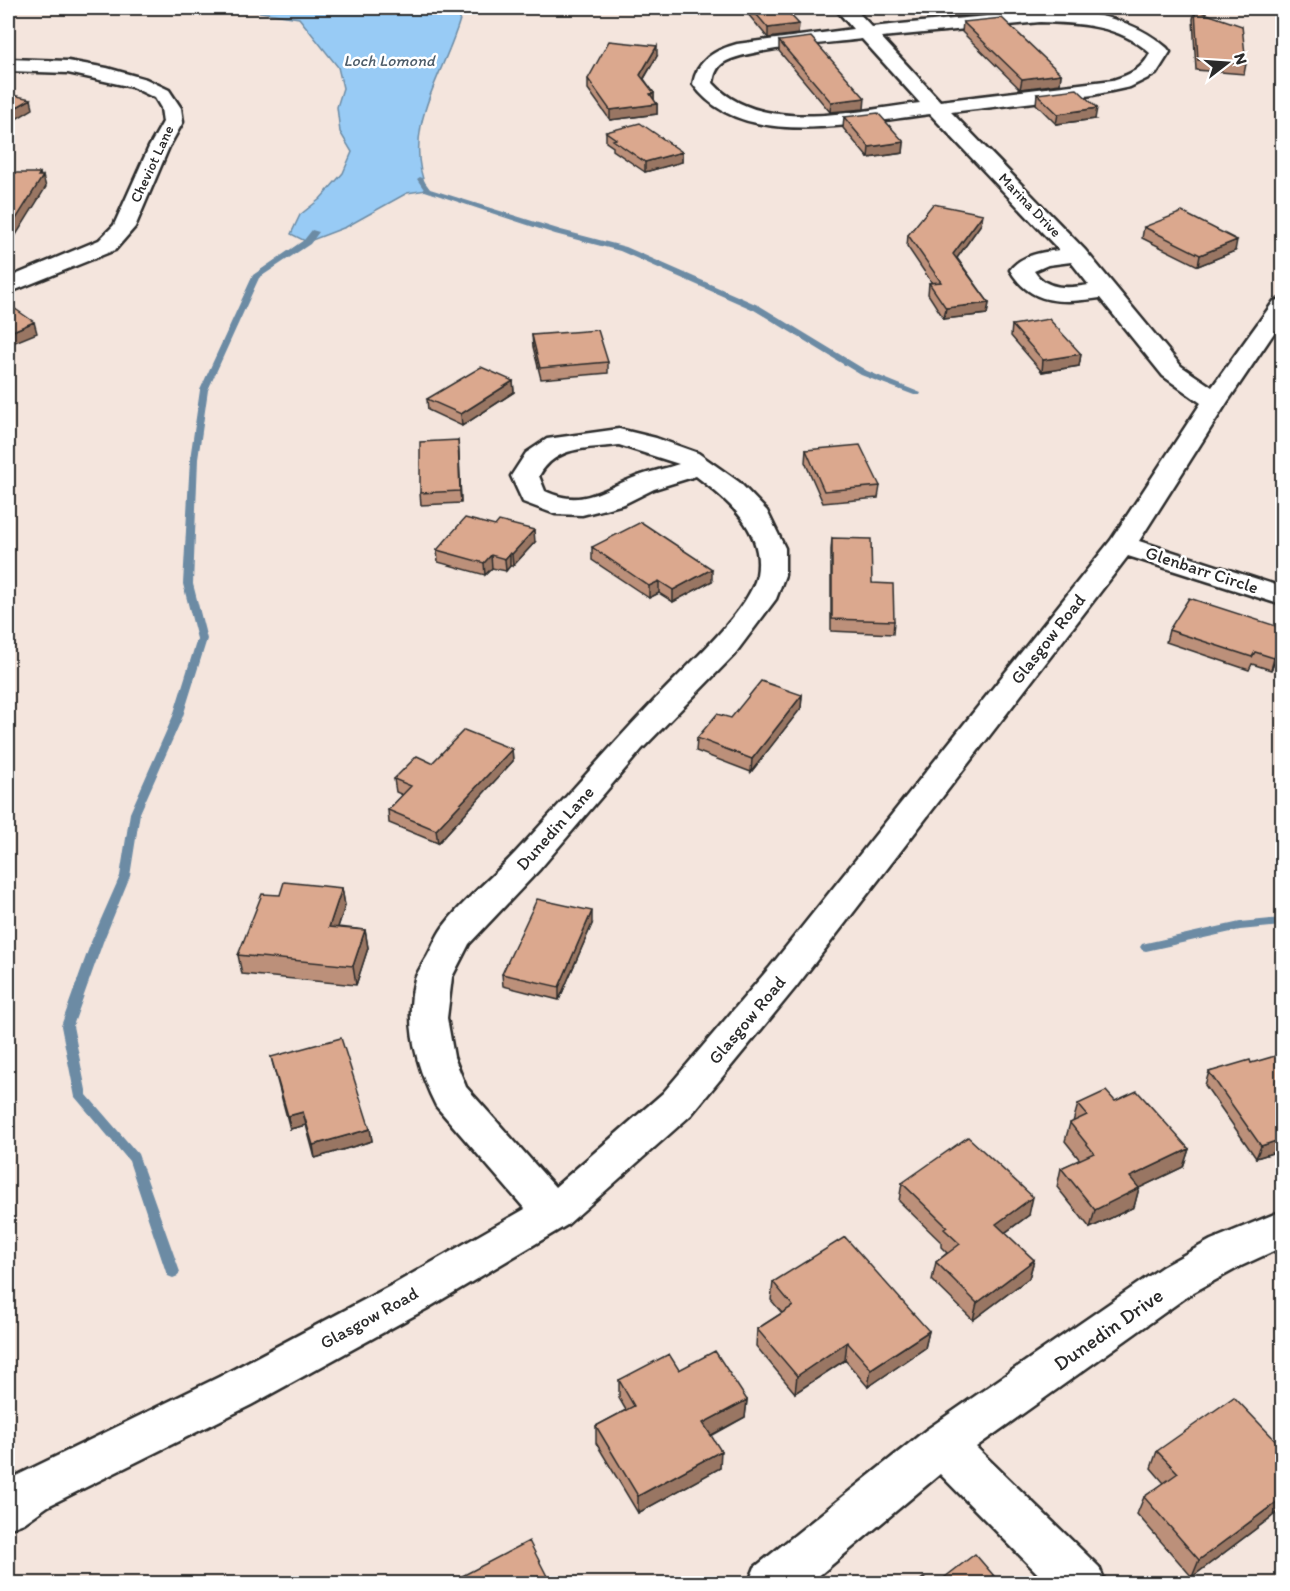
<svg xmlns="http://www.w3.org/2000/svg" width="1290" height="1591" font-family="Itim,sans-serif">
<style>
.water{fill:#98cbf5;stroke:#6c8ba4;stroke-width:1.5}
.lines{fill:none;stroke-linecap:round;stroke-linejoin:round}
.stream{fill:#6c8ba4;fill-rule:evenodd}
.minor-casing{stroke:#2b2b2b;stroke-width:5}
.minor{fill:#fff;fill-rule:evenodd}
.wall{fill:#bc907a;stroke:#2b2b2b;stroke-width:1.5}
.shaded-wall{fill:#997663;stroke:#2b2b2b;stroke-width:1.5}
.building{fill:#dba88e;stroke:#2b2b2b;stroke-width:1.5}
.labels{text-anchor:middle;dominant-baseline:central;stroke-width:5;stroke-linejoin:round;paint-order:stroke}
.far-street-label{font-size:15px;fill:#2b2b2b;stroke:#fff}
.far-water-label{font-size:16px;font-style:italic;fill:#4c5b68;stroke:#fff}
.street-label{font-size:18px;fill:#2b2b2b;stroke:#fff}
.near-street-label{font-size:21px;fill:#2b2b2b;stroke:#fff}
</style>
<rect width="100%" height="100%" fill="#f4e5dd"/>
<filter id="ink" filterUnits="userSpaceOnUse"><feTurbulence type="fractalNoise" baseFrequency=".0167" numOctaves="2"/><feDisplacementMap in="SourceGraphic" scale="12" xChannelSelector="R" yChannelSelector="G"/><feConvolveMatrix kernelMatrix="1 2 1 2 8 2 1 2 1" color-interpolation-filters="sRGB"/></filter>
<g filter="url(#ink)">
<path class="water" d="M234 8H422L430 11 461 16C445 74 400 128 427 190L407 193 346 227 307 242 291 234 300 215 320 199 343 173 352 152 340 132 337 107 343 88 338 67 299 18Z"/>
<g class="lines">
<path class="stream" d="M1282 125V130H1277V128Z
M420 177 422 178 430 189 561 230 626 247 760 306 867 371 921 393 920 395H914L861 375 754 310 620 251 555 234 425 191 417 179Z
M312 230 319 232 310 244 259 278 208 390 198 459 193 584 207 639 183 716 140 813 130 876 103 942 73 1026 87 1095 138 1154 180 1272 178 1276 173 1278 168 1276 166 1272 129 1161 75 1097 61 1026 91 942 120 876 130 813 173 716 197 639 183 584 190 459 200 390 253 275 304 240Z
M1282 918V926L1240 930 1146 951 1142 950 1140 947 1142 944 1146 943 1240 922Z"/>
<defs>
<path id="minor" d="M835 8H854L872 27C907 23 942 20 977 17 1042 10 1114 2 1167 48L1170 52 1156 74 1130 87 1093 95 951 112 1085 250 1181 366 1212 387 1274 301 1282 299V321L1228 401 1139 541 1282 587V605L1128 556 796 987 691 1115 567 1225 426 1309 251 1405 48 1506 24 1523 8 1529V1481L16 1476 219 1377 396 1283 525 1209 436 1106C416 1066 404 1023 415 979 418 971 424 962 428 955 433 946 437 935 443 927 462 901 494 876 516 852 570 794 620 734 676 678 700 654 750 607 757 575 765 530 727 500 696 476L654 489 624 504 582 515 555 514 523 502 511 476 526 453 547 439 619 429 656 438 698 453 739 482 767 511 785 548V575L776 599 734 655 642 749 540 869 469 944 452 977 447 1018 454 1057 466 1087 555 1187 663 1093 770 967 1111 540 1201 403 1163 376 1100 298C1063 303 1031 306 1010 270 1021 255 1042 252 1059 250L930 114C861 122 740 152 693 84 697 60 715 50 737 44L853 29ZM1040 22C1080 23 1119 25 1150 53 1143 69 1129 75 1113 80L940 101 881 37ZM862 39 920 103C858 110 760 136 713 83 714 75 716 68 723 63 744 49 832 43 862 39ZM1071 262 1089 285C1070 288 1046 291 1034 271L1048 265ZM619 445 679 464C664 469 648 472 633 478 600 491 581 508 545 491L539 476C556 445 587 449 619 445Z
M8 59 68 61 107 68 146 79 169 90 181 108 183 122 169 147 135 227 115 250 8 293V278L99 240 114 225 149 147 163 122 161 108 155 98 132 87 68 73 8 71Z
M1282 1211V1247L1241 1266 1192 1293 976 1447 1099 1567 1106 1584H1048L940 1474 809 1584H748L755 1567 926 1430 1162 1267 1211 1240Z"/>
</defs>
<use href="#minor" class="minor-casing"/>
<use href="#minor" class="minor"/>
</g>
<path class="wall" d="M747 8H784L798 34 768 38 747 13Z
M937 8H987L986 14 947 17Z
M1195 10 1246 64 1244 74 1196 70 1193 19Z
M963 22 1061 74 1060 84 1020 89 962 32Z
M779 41 864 109 830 112 779 51Z
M657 56 644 79 654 93V101L657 104V114L610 120 588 89V79Z
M1037 94 1095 119 1056 124 1036 104Z
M844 117 904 142 903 153 868 158 843 128Z
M606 132 682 152V162L645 172 613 150V147L606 142Z
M981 224 957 258 989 303 987 314 944 319 928 294 929 283H932L907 246 908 235Z
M1144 227 1235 251 1198 266 1142 238Z
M1012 325 1081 354 1079 366 1042 372 1011 336Z
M532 335 608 362V373L541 379 533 347Z
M513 381 514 392 462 426 428 410 427 399Z
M458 440 461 503 421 505 420 493Z
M806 450 880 486 878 498 823 503 805 462Z
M832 538 872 583 894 621 893 634 831 631V550Z
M535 542 513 566H510L506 571 492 568 485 575 438 562 437 550Z
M592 547 712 581 673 602 659 593 649 598 592 560Z
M1282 628V649L1271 670 1252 664 1249 670 1166 642 1169 630Z
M802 695 801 708 751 772 696 751 697 738 731 718Z
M512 749 513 761 438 843 389 823 388 810 403 795 396 792 394 779 432 763Z
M342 888 345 906 338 927 365 930 368 948 356 985 242 974 238 955 280 895Z
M592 924 559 1000 503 986 502 974Z
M271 1057 370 1129 372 1141 315 1158 306 1125 290 1129Z
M1251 1063 1282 1111 1281 1112 1282 1114V1150L1256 1158 1205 1085 1209 1072Z
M1115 1101 1189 1149 1183 1167 1139 1188 1134 1207 1090 1228 1057 1187 1061 1168 1080 1160 1065 1141 1070 1123 1073 1122 1078 1104Z
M902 1183 1029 1215 1005 1233 1034 1260 1029 1278 973 1320 932 1280 936 1262 947 1253 941 1247V1242L899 1201Z
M773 1282 929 1331 925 1348 868 1387 845 1360 795 1393 756 1346 757 1329 782 1313 771 1300Z
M679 1370 747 1400 745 1417 711 1436 720 1468 638 1513 596 1443V1426L626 1410 619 1398V1380Z
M1282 1447V1509L1192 1577 1137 1514 1144 1497 1164 1483 1151 1468 1157 1451Z"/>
<path class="shaded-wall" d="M948 8H987L986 14 947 17Z
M799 24 798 34 768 38V28Z
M657 46V56L640 85V75Z
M1061 74 1060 84 1020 89 1022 79Z
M654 93V103L650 94Z
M865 98 864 109 830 112 831 102Z
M31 99 33 109 8 124V112Z
M657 104V114L610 120V110Z
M1097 108 1095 119 1056 124 1058 114Z
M904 142 903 153 868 158 869 147Z
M682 152V162L645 172V162Z
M40 173 42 179 43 176 46 187 8 248V232Z
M983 214 981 224 952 265 953 254Z
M1237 240 1235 251 1198 266 1200 255Z
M989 303 987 314 944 319 946 308Z
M34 322 37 333 8 345V333Z
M1081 354 1079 366 1042 372 1043 360Z
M513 381 514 392 462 426 461 414Z
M458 440 459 452 461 503 460 491Z
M534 530 535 542 513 566 512 554Z
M510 553V566L506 571 505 559Z
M491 555 492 568 485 575 484 563Z
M712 569V581L673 602V590Z
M659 581V593L649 598V586Z
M1282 643V649L1271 670 1274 658Z
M802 695 801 708 751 772 752 759Z
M512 749 513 761 438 843 436 830Z
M342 888 345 906 332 945 329 927Z
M592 911V924L559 1000V987Z
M365 930 368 948 356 985 353 966Z
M1282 1100V1111L1270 1115 1274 1102Z
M303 1112 306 1125 290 1129 288 1116Z
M370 1129 372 1141 315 1158 313 1145Z
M1282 1139V1150L1256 1158 1261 1146Z
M1189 1149 1183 1167 1139 1188 1134 1207 1090 1228 1095 1210 1130 1177Z
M1033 1197 1029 1215 992 1242 996 1224Z
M1034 1260 1029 1278 973 1320 977 1303Z
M929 1331 925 1348 868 1387 871 1369Z
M847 1342 845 1360 795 1393 797 1376Z
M747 1400 745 1417 702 1440 703 1423Z
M721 1451 720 1468 638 1513V1496Z
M1282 1498V1509L1192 1577 1199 1560Z"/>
<path class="building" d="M751 8H784L799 24 768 28Z
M1195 10 1242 26 1246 64 1198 60Z
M1002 18 1061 74 1022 79 963 22Z
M811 37 865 98 831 102 779 41Z
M609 41 657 46 640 75 654 93 650 94 657 104 610 110 588 79Z
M1077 89 1097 108 1058 114 1037 94Z
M8 94 31 99 8 112Z
M878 113 904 142 869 147 844 117Z
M640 123 682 152 645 162 613 140 616 139 606 132Z
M8 173H40L38 176H43L8 232Z
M933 204 983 214 953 254 989 303 946 308 929 283 941 282 908 235Z
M1182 212 1237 240 1200 255 1144 227Z
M8 304 34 322 8 333Z
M1049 319 1081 354 1043 360 1012 325Z
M598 330 608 362 540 368 532 335Z
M481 367 513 381 461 414 427 399Z
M458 440 460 491 420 493V442Z
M860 445 880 486 824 491 806 450Z
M465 518 495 526 499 521 534 530 512 554 510 553 505 559 491 555 484 563 437 550Z
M641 522 712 569 673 590 659 581 649 586 592 547Z
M832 538 871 539 872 583 893 584 894 621 832 619Z
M1189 598 1282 628V643L1274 658 1255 652 1252 657 1169 630Z
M761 681 802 695 752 759 697 738 717 714 731 718Z
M464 730 512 749 436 830 388 810 411 786 394 779 417 756 432 763Z
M284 882 342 888 329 927 365 930 353 966 238 955 262 894 280 895Z
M537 899 592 911 559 987 502 974Z
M341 1038 370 1129 313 1145 303 1112 288 1116 271 1057Z
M1282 1054V1100L1274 1102 1282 1114V1139L1261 1146 1209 1072 1250 1060 1251 1063Z
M1106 1091 1115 1101 1137 1091 1189 1149 1130 1177 1139 1188 1095 1210 1061 1168 1094 1153 1070 1123 1087 1115 1078 1104Z
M968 1137 1033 1197 996 1224 1034 1260 977 1303 936 1262 960 1244 944 1229 947 1227 902 1183Z
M845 1237 929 1331 871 1369 847 1342 797 1376 757 1329 793 1306 773 1282Z
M715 1351 747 1400 703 1423 721 1451 638 1496 596 1426 634 1406 619 1380 669 1354 679 1370Z
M1234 1397 1282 1447V1498L1199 1560 1144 1497 1178 1473 1157 1451Z
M529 1541 551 1584H447Z
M975 1554 1001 1584H936Z
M924 1577 929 1584H916Z"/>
</g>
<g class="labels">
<g class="far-street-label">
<text transform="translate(152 164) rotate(-65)">Cheviot Lane</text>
<text transform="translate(1030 205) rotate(46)">Marina Drive</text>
</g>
<g class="far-water-label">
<text x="389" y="60">Loch Lomond</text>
</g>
<g class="street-label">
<text transform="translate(1202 570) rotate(18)">Glenbarr Circle</text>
<text transform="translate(1048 639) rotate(-52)">Glasgow Road</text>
<text transform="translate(555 828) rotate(-48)">Dunedin Lane</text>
<text transform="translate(747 1020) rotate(-50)">Glasgow Road</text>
<text transform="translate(369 1318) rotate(-29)">Glasgow Road</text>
</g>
<g class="near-street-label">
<text transform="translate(1108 1329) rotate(-35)">Dunedin Drive</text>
</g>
</g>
<rect width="1290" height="1591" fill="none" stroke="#fff" stroke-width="30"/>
<rect x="15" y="15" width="1260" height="1561" fill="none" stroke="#2b2b2b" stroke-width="2" filter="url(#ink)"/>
<g transform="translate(1227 63) rotate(73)" stroke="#ffffff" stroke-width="4.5" paint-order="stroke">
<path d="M0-4.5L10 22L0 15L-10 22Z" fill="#2b2b2b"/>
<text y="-9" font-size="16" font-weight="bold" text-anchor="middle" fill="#2b2b2b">N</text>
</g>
</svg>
